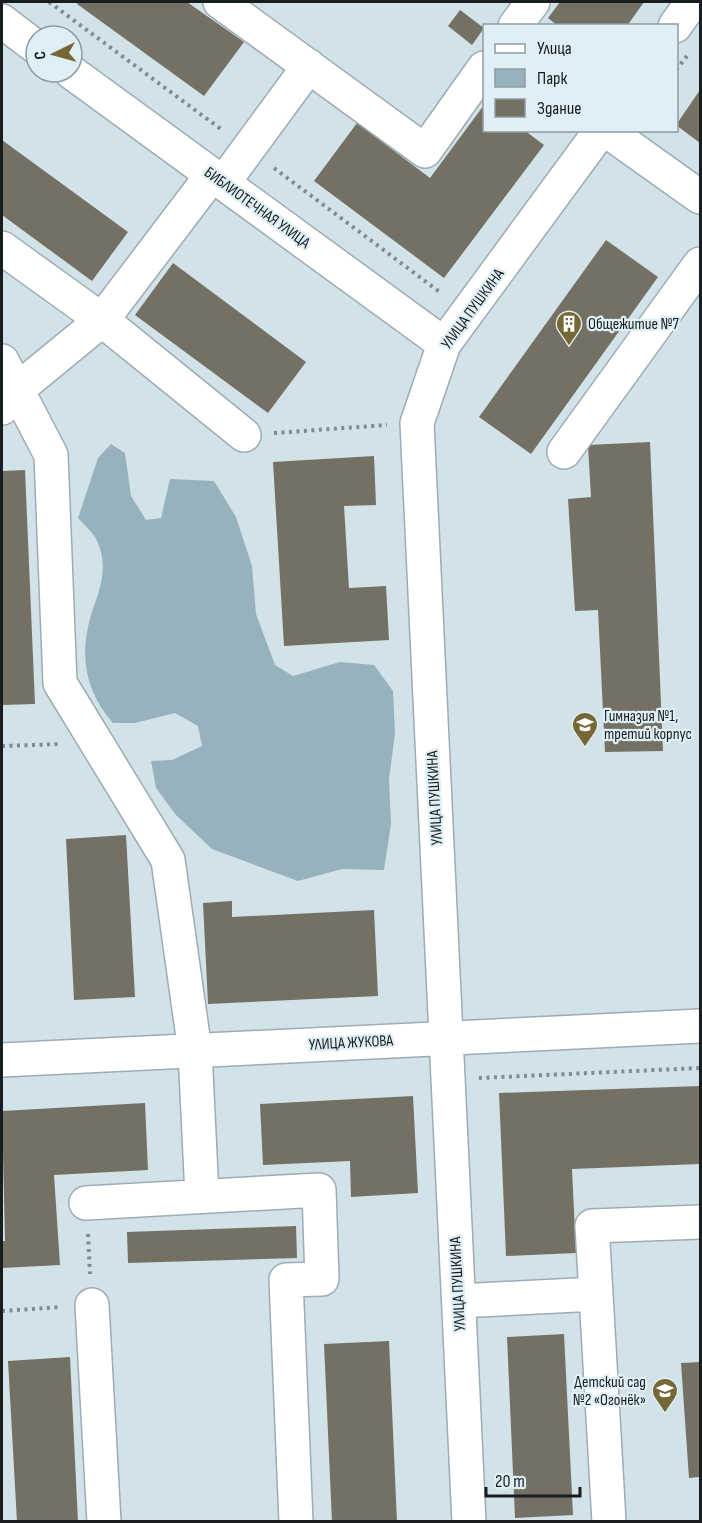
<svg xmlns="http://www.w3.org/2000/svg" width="702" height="1523" font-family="'Sofia Sans Condensed',sans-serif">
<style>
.green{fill:#97b2bd}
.building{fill:#747164}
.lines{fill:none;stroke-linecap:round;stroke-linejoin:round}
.minor-casing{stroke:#9dacb3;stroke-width:36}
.path{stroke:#808b90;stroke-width:4;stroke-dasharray:3 4.5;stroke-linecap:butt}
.minor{stroke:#fff;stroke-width:33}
.labels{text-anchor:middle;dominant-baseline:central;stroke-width:4.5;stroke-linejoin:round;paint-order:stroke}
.street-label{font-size:16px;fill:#181e20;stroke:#dfeff6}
.poi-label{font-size:16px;fill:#181e20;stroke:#dfeff6;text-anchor:start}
</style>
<rect width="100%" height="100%" fill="#d2e2e9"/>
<path class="green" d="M111 444 125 453 131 496 146 520 161 518 170 479 214 481 236 517 252 566 256 614 275 665 293 676 340 662 374 665 393 691 395 733 389 780 391 824 384 870 342 869 298 881 212 849 176 815 156 788 151 761 172 760 202 746 198 726 175 713 135 723H113C85 691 79 656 91 615 99 590 109 570 98 543 95 534 84 525 78 518L98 458Z"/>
<path class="building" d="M78 2H187L244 42 204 96 77 4Z
M560 2H644L627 26H558L548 18Z
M460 10 484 28 472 45 448 26Z
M700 90V143L676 125Z
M484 105V130H524L544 145 444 278 314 181 357 123 430 178Z
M2 140 128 232 92 281 2 215Z
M606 240 658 277 531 454 479 417Z
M173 263 306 362 268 413 135 315Z
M650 442 663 751 605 752 598 610 575 611 568 499 591 497 588 445Z
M374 456 376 505 344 506 349 588 386 586 389 640 284 646 273 462Z
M25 470 35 704 2 705V471Z
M126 835 135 997 74 1000 66 839Z
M232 901V917L374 910 378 996 208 1004 203 903Z
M700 1086V1164L572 1169 576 1253 506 1256 499 1093Z
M413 1096 418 1193 351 1197 350 1161 263 1165 260 1104Z
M145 1103 148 1170 54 1175 60 1265 2 1268V1241H5L2 1111Z
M296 1226 297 1258 128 1263 127 1232Z
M564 1334 573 1515 515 1518 507 1337Z
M389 1341 397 1522H332L324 1344Z
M70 1357 78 1522H17L8 1361Z
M700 1362V1477L689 1478 681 1363Z"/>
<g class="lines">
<defs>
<path id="minor" d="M220 2 425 151 484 68
M2 21 36 47
M515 26 533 2
M675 26 692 2
M71 72 444 344
M606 130 700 197
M223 183 309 66
M2 248 102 320 244 435
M2 361 51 455 60 683 168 860 195 1051 202 1196
M2 408 18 389 102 320 212 175
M564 452 700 264
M2 1060 700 1026
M86 1203 319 1190 322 1279 286 1280 296 1522
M596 1294 592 1226 700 1222
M459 1301 596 1294 609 1522
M92 1305 104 1522
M469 1522 417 423 444 344 601 130"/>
</defs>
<use href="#minor" class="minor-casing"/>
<path class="path" d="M49 2 222 130
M676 70 687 56
M274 168 441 293
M274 433 387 425
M2 746 61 744
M479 1078 700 1068
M88 1234 90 1274
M2 1311 61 1307"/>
<use href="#minor" class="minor"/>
</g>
<defs>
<symbol id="building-pin" viewBox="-11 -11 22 30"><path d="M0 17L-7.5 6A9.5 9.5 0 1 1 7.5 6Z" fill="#766835" stroke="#dfeff6"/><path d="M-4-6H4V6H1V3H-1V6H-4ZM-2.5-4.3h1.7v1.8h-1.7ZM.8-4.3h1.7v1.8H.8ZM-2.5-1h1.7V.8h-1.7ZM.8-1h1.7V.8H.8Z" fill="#fff"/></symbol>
<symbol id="school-pin" viewBox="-11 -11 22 30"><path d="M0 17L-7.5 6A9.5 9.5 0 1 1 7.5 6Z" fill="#766835" stroke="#dfeff6"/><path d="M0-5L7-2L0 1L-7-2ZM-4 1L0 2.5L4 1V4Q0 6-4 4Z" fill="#fff"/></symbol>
</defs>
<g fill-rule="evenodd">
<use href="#building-pin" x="554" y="309" width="30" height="40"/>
<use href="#school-pin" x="570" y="710" width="30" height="40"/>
<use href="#school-pin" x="650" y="1376" width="30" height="40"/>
</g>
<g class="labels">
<g class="street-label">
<text transform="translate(257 208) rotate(36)">БИБЛИОТЕЧНАЯ УЛИЦА</text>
<text transform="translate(473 309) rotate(-54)">УЛИЦА ПУШКИНА</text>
<text transform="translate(435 798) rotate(-93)">УЛИЦА ПУШКИНА</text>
<text transform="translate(351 1043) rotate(-3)">УЛИЦА ЖУКОВА</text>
<text transform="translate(458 1284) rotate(-93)">УЛИЦА ПУШКИНА</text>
</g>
<g class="poi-label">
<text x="588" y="324">Общежитие №7</text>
<text x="604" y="716">Гимназия №1,<tspan x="604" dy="18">третий корпус</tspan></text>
<text x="646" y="1382" text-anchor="end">Детский сад<tspan x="646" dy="18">№2 «Огонёк»</tspan></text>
</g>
</g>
<rect width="702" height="1523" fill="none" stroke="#181e20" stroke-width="6"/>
<rect x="483" y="24" width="195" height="108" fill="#dfeff6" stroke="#8f9ba0" stroke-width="1.5"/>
<rect x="495" y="44" width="30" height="9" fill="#ffffff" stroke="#8f9ba0" stroke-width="1.5"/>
<text x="537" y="54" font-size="18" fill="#181e20">Улица</text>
<rect x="495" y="69" width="30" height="18" fill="#97b2bd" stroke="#8f9ba0" stroke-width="1.5"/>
<text x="537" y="84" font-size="18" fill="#181e20">Парк</text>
<rect x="495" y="99" width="30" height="18" fill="#747164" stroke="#8f9ba0" stroke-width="1.5"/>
<text x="537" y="114" font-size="18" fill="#181e20">Здание</text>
<g transform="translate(54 54) rotate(265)"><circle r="28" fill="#dfeff6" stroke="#8f9ba0" stroke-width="1.5"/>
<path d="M0-4.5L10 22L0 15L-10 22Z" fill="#766835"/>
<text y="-9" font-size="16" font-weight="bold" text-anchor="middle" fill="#181e20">С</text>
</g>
<path d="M486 1487v9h94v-9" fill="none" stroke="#181e20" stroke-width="3"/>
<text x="495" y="1487" font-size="18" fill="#181e20" stroke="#dfeff6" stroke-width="4.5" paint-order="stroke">20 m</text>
</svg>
